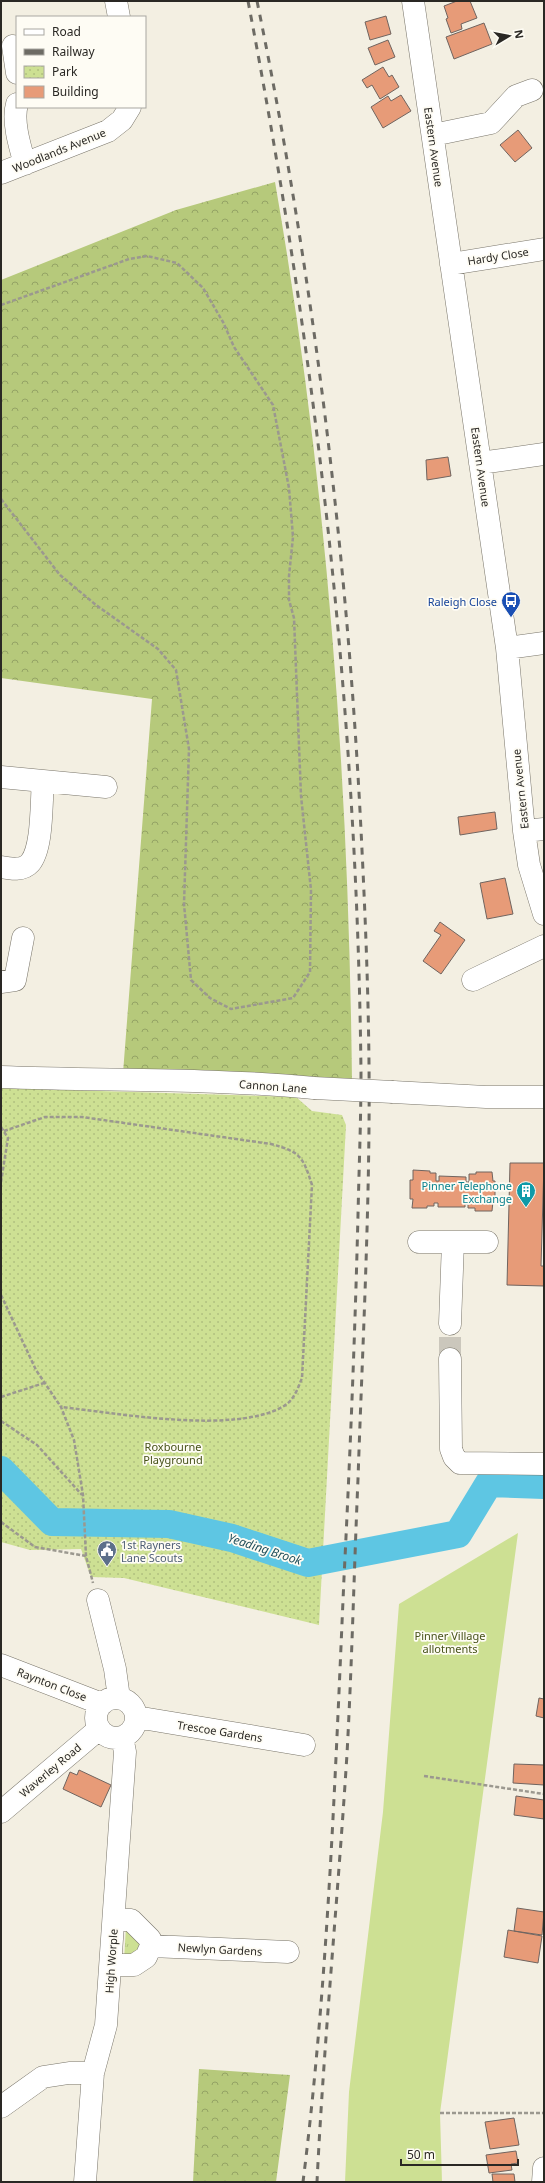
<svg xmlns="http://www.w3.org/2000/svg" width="545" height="2183" font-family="'Noto Sans',sans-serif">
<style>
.grass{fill:url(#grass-tufts)}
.forest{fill:url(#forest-crowns)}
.park{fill:url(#park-dots)}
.garden{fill:#cde093}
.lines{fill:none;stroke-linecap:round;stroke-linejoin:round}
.river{stroke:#5ec6e3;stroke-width:28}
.building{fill:#e79b78;stroke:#70645f}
.minor-tunnel{stroke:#cbc7bc;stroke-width:22;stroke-dasharray:22 11;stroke-linecap:butt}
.minor-casing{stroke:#79756a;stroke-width:23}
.path{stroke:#9b988f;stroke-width:2.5;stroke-dasharray:4 2;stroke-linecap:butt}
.minor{stroke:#fff;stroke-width:22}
.rail{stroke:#6d6b64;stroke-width:3;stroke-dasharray:7 7;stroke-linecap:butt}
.minor-bridge-casing{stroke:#79756a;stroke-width:23;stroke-linecap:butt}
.minor-bridge{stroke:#fff;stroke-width:22}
.labels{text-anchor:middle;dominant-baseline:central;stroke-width:3.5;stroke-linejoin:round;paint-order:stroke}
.street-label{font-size:11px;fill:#2a2824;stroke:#fefcf4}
.transit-label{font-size:11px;fill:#164399;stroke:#fefcf4;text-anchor:end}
.culture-label{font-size:11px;fill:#0d838f;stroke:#fefcf4;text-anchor:end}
.park-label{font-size:11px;fill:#47521a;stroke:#fefcf4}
.service-label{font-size:11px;fill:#4e5e75;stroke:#fefcf4;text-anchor:start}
.water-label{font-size:12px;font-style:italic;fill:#1f4d59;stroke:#fefcf4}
</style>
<defs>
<pattern id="grass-tufts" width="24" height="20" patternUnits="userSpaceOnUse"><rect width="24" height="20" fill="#cde093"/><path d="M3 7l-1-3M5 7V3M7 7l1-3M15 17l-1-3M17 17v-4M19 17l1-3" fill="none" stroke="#b0c07f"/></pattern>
<pattern id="forest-crowns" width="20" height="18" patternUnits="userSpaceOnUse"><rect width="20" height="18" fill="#b6c97b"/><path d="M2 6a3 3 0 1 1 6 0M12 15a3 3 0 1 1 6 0" fill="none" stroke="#94a365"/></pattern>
<pattern id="park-dots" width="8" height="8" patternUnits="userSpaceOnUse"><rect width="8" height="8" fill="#cde093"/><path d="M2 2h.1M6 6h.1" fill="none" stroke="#b0c07f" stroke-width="1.8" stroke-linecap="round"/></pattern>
</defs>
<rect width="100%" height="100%" fill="#f3efe2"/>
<path class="grass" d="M126 1926 144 1949 124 1961Z"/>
<path class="forest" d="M275 182C327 480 349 782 352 1084L123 1073 152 699 1 678V280L176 210Z
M199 2069 290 2075 276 2182H193Z"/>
<path class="park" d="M1 1088 296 1097 312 1111 342 1115 346 1125 319 1625 124 1578 91 1577 81 1549 30 1550 1 1542Z"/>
<path class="garden" d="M518 1533 440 2113 442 2182H345L349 2092 383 1812 399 1604Z"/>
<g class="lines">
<path class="river" d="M1 1470 52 1522 169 1524 232 1538 308 1563 458 1534 489 1483 544 1485"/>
</g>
<path class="building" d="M457 1H470L477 18 461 24 462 29 451 33 446 19 448 18 444 6Z
M386 16 391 34 370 40 365 22Z
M484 23 492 44 454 59 446 37Z
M388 40 395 57 375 65 368 48Z
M383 67 389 77 392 75 399 87 380 99 372 85 367 88 362 80Z
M401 95 411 111 383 128 371 107 388 96 391 101Z
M518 130 532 148 515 162 500 145Z
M448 457 451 476 427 480 426 460Z
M495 812 497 829 460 835 458 817Z
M505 878 513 914 487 919 480 883Z
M440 922 465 940 441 974 423 961 441 935 434 931Z
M510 1163H544L541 1266H544V1286L507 1285Z
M413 1170 430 1171V1173H436V1181H439V1176L466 1177V1182H469V1174H476V1172H492L493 1181H495V1201H493L492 1211H475V1208H468V1204H465V1207H438V1203H434V1206H427V1208H412L413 1199H410V1180H413Z
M539 1698 544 1699V1718L536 1716Z
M514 1764 544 1765V1785L513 1783Z
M79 1770 111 1785 101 1807 63 1789 70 1772 77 1775Z
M516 1796 544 1800V1819L514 1815Z
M517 1908 544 1912 542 1935 514 1931Z
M508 1930 542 1936 538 1963 504 1957Z
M514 2118 519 2145 490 2149 485 2122Z
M516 2151 518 2163 511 2164 512 2170 489 2173 486 2155Z
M492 2174H514L515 2182H493Z"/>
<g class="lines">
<path class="minor-tunnel" d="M450 1359V1324"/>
<defs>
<path id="minor" d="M116 1 119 17
M413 1 507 648 524 831 529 865 544 914
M13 46 17 73
M17 104C12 121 20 147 25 164
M433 135 491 123 516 96 532 90
M1 173 108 131 122 120 130 107
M451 264 544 249
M480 463 544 454
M507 648 544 643
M1 777 106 787
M524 831 544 829
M1 867C11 869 23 871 30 863 43 848 41 802 43 782
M473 980 544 946
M1 982 15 980 23 938
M1 1077C105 1081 211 1078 314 1088
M393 1092 486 1097H544
M419 1242H487
M450 1324 453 1242
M450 1359 451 1449 454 1457 460 1463 544 1464
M98 1600 115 1669 119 1698
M1 1665 102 1704
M96 1718a20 20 0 1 1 40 0a20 20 0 1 1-40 0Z
M136 1717 304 1745
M1 1812 99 1729
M151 1946 288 1952
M112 1965H134L146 1957 151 1946 150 1939 131 1920 114 1919
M1 2107 43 2077 69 2073H93
M85 2182 93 2073 106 2025 125 1752 122 1737
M543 2182 544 2168"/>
</defs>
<use href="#minor" class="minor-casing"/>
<path class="path" d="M1 305 129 259 147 256 177 263 203 288 223 322 234 347 273 405 289 488 293 537 289 576V600L294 618 301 796 311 890 310 972 293 998 231 1009 210 998 191 980 184 904 189 749 176 670 158 649 96 605 60 575 1 499
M1 1127 8 1138 1 1182
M4 1131 45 1117H82L271 1144C301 1152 303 1157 312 1185L302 1378C298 1388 294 1400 284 1406 235 1435 117 1413 61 1407
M1 1295 36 1370 61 1407 74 1440 83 1495 86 1556 93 1583
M1 1397 44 1383
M1 1421 37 1445 82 1495
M1 1522 35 1547 86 1556
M424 1776 544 1794
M440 2113H544"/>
<use href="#minor" class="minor"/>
<path class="rail" d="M248 1C316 356 357 710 361 1072 361 1120 359 1168 358 1215 355 1336 350 1457 344 1578 335 1780 328 1982 303 2182
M257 1C313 274 347 552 361 830 366 929 370 1028 369 1127 368 1244 362 1362 358 1479 354 1571 352 1662 347 1754 338 1897 324 2039 317 2182"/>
<defs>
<path id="minor-bridge" d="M314 1088 393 1092"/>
</defs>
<use href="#minor-bridge" class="minor-bridge-casing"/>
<use href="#minor-bridge" class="minor-bridge"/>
</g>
<defs>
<symbol id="bus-pin" viewBox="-11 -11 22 30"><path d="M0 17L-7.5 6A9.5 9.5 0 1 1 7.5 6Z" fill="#1a4fb4" stroke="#fefcf4"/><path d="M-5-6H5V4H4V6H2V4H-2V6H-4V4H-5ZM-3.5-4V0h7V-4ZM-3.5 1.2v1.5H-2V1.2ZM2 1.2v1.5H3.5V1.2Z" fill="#fff"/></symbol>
<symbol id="building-pin" viewBox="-11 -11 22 30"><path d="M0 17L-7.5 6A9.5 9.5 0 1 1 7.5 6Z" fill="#0f9aa8" stroke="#fefcf4"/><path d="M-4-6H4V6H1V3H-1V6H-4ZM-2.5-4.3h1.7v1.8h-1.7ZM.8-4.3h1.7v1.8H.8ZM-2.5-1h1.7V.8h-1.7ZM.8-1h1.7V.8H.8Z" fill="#fff"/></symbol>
<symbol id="civic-pin" viewBox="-11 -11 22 30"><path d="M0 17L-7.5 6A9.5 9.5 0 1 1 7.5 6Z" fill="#5c6f8a" stroke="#fefcf4"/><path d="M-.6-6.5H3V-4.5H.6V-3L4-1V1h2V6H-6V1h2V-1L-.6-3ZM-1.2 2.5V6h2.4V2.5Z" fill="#fff"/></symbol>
</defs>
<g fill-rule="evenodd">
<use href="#bus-pin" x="500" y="590" width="22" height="30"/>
<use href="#building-pin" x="515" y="1180" width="22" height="30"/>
<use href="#civic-pin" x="96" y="1539" width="22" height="30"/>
</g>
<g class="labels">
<g class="street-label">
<text transform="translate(434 147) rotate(82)">Eastern Avenue</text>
<text transform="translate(59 150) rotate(-22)">Woodlands Avenue</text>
<text transform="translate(498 256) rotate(-9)">Hardy Close</text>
<text transform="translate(481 467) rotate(82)">Eastern Avenue</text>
<text transform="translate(520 789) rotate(-96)">Eastern Avenue</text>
<text transform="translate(273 1086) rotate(4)">Cannon Lane</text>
<text transform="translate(52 1684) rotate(21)">Raynton Close</text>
<text transform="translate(220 1731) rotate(9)">Trescoe Gardens</text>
<text transform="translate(50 1770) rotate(-40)">Waverley Road</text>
<text transform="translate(220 1949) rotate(3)">Newlyn Gardens</text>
<text transform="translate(111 1961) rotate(-86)">High Worple</text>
</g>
<g class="transit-label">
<text x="497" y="601">Raleigh Close</text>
</g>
<g class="culture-label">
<text x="512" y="1185">Pinner Telephone<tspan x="512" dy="13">Exchange</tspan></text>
</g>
<g class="park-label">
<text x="173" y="1446">Roxbourne<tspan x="173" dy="13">Playground</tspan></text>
<text x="450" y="1635">Pinner Village<tspan x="450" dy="13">allotments</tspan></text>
</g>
<g class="service-label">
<text x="121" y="1544">1st Rayners<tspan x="121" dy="13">Lane Scouts</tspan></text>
</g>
<g class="water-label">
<text transform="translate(265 1549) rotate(18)">Yeading Brook</text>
</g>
</g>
<rect width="545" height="2183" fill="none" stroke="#2a2824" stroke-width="4"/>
<rect x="16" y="16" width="130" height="92" fill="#fefcf4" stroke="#a9a7a1"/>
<rect x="24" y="29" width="20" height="6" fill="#ffffff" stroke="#a9a7a1"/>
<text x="52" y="36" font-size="12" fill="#2a2824">Road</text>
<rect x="24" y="49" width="20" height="6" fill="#6d6b64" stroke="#a9a7a1"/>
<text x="52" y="56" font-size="12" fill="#2a2824">Railway</text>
<rect x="24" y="66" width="20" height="12" fill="url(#park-dots)" stroke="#a9a7a1"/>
<text x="52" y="76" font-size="12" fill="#2a2824">Park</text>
<rect x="24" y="86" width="20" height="12" fill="#e79b78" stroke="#a9a7a1"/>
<text x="52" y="96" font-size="12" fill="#2a2824">Building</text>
<g transform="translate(509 36) rotate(80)" stroke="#fefcf4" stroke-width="3" paint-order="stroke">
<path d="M0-3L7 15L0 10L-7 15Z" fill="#2a2824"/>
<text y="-6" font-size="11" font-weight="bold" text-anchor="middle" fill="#2a2824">N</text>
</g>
<path d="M401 2159v6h117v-6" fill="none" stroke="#2a2824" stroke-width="2"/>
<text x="407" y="2159" font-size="12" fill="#2a2824" stroke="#fefcf4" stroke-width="3" paint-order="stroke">50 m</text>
</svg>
